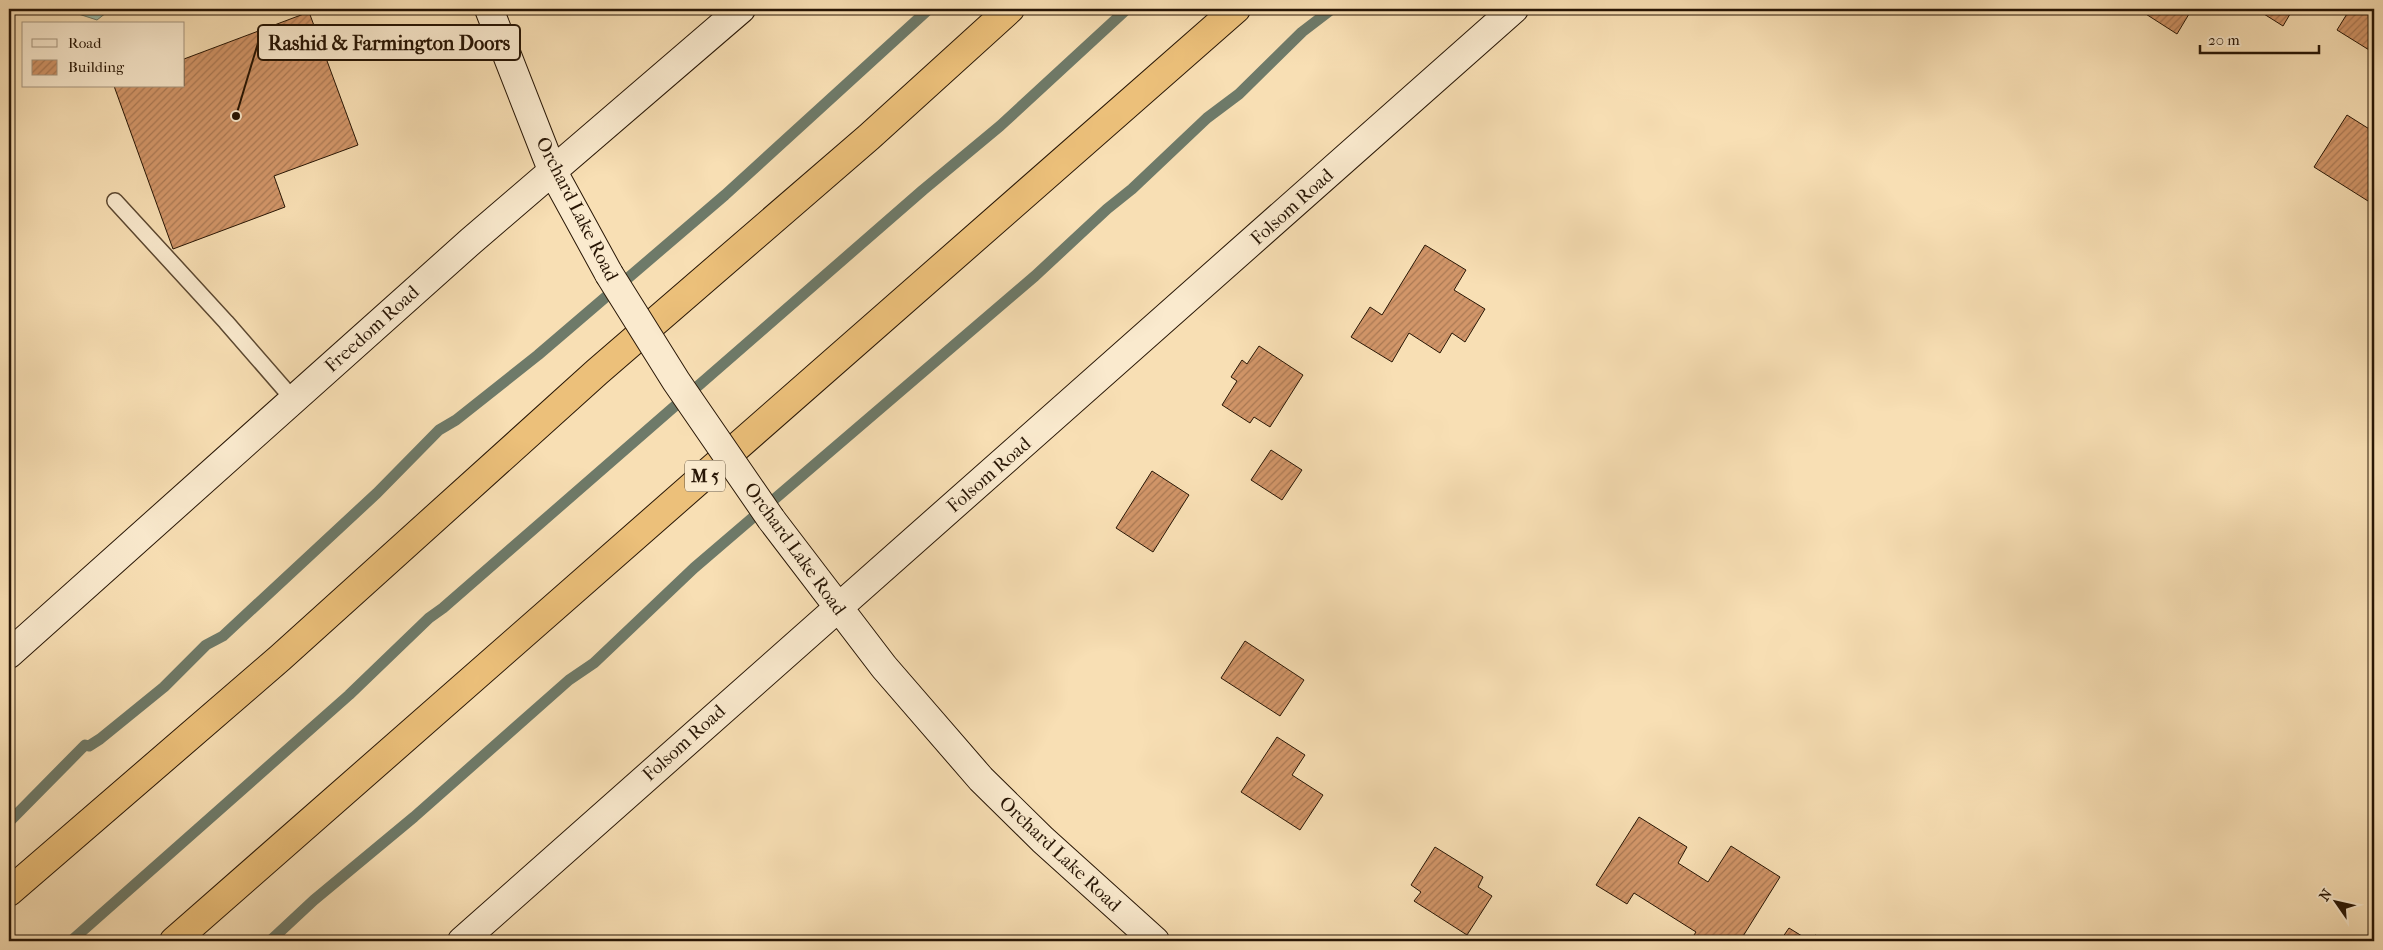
<svg xmlns="http://www.w3.org/2000/svg" width="2383" height="950" font-family="'IM FELL French Canon',serif">
<style>
.water{fill:#9dbdac;stroke:#6e7a69}
.lines{fill:none;stroke-linecap:round;stroke-linejoin:round}
.stream{stroke:#6e7a69;stroke-width:11}
.building{fill:url(#building-hatch);stroke:#281605}
.lane-casing{stroke:#5c4831;stroke-width:18}
.secondary-casing{stroke:#281605;stroke-width:30}
.highway-casing{stroke:#281605;stroke-width:30}
.lane{stroke:#faeace;stroke-width:15}
.secondary{stroke:#faeace;stroke-width:28}
.highway{stroke:#ecc07a;stroke-width:28}
.secondary-bridge-casing{stroke:#281605;stroke-width:30;stroke-linecap:butt}
.secondary-bridge{stroke:#faeace;stroke-width:28}
.labels{text-anchor:middle;dominant-baseline:central;stroke-width:4;stroke-linejoin:round;paint-order:stroke}
.shield{fill:#faeace;stroke:#675641;stroke-width:1}
.shield-label{font-size:18px;font-weight:bold;fill:#281605}
.street-label{font-size:19px;fill:#281605;stroke:#faeace}
.leader{fill:none;stroke:#281605;stroke-width:2}
.callout-dot{fill:#281605;stroke:#faeace;stroke-width:2}
.callout{fill:#faeace;stroke:#281605;stroke-width:2}
.callout-label{font-size:20px;text-anchor:middle;font-weight:bold;fill:#281605}
</style>
<defs>
<pattern id="building-hatch" width="6" height="6" patternUnits="userSpaceOnUse" patternTransform="scale(1.25)"><rect width="6" height="6" fill="#d29669"/><path d="M-1 1l2-2M0 6l6-6M5 7l2-2" fill="none" stroke="#aa7954"/></pattern>
</defs>
<rect width="100%" height="100%" fill="#f8dfb4"/>
<filter id="stains"><feTurbulence type="fractalNoise" baseFrequency=".004" numOctaves="4"/><feColorMatrix values="0 0 0 0 .2 0 0 0 0 .09 0 0 0 0 .02 0 0 0 .5 -.17"/></filter>
<radialGradient id="worn" r=".72"><stop offset=".6" stop-color="#630" stop-opacity="0"/><stop offset="1" stop-color="#630" stop-opacity=".3"/></radialGradient>
<path class="water" d="M63 9H111L97 20Z"/>
<g class="lines">
<path class="stream" d="M9 822 85 745 89 746 100 739 164 687 206 645 223 636 377 493 439 430 456 420 538 355 725 195 929 9
M71 941 349 695 429 618 443 608 923 190 1000 126 1127 9
M270 941 314 900 414 817 569 680 594 663 694 568 1035 276 1107 209 1132 189 1207 118 1239 94 1302 32 1332 9"/>
</g>
<path class="building" d="M2138 9H2192L2177 34Z
M2256 9H2293L2283 26Z
M2350 9H2374V53L2337 30Z
M309 12 358 145 274 176 285 207 173 249 114 86H184V59Z
M2347 115 2374 132V191L2368 201 2314 167Z
M1425 245 1466 270 1454 290 1485 309 1465 342 1452 333 1440 353 1409 333 1392 362 1351 337 1370 307 1382 315Z
M1259 346 1303 375 1270 427 1254 417 1250 423 1222 405 1237 381 1231 377 1242 360 1247 364Z
M1271 450 1302 470 1282 500 1251 480Z
M1152 471 1189 495 1153 552 1116 528Z
M1245 641 1304 680 1280 716 1221 678Z
M1277 737 1305 755 1292 775 1323 795 1300 830 1241 792Z
M1639 817 1687 847 1678 863 1708 882 1731 846 1780 877 1740 941H1690L1696 932 1634 893 1627 904 1596 885Z
M1435 847 1483 877 1478 887 1492 896 1467 935 1414 901 1421 892 1411 885Z
M1789 928 1810 941H1780Z
M1815 935 1825 941H1812Z"/>
<g class="lines">
<defs>
<path id="lane" d="M115 201 226 322 293 399"/>
<path id="secondary" d="M489 9 552 170 609 274
M771 519 884 667 981 779 1043 840 1155 941
M9 654 471 241 741 9
M462 941C812 629 1164 320 1514 9"/>
<path id="highway" d="M9 892 280 658 597 372 869 137 1010 9
M174 941 1236 9"/>
</defs>
<use href="#lane" class="lane-casing"/>
<use href="#secondary" class="secondary-casing"/>
<use href="#highway" class="highway-casing"/>
<use href="#lane" class="lane"/>
<use href="#secondary" class="secondary"/>
<use href="#highway" class="highway"/>
<defs>
<path id="secondary-bridge" d="M609 274 676 381 771 519"/>
</defs>
<use href="#secondary-bridge" class="secondary-bridge-casing"/>
<use href="#secondary-bridge" class="secondary-bridge"/>
</g>
<g class="labels">
<rect class="shield" x="685" y="460.5" width="40" height="31" rx="4"/>
<g class="shield-label">
<text x="705" y="476">M 5</text>
</g>
<g class="street-label">
<text transform="translate(1292 207) rotate(-42)">Folsom Road</text>
<text transform="translate(577 209) rotate(63)">Orchard Lake Road</text>
<text transform="translate(372 329) rotate(-42)">Freedom Road</text>
<text transform="translate(989 475) rotate(-41)">Folsom Road</text>
<text transform="translate(795 549) rotate(54)">Orchard Lake Road</text>
<text transform="translate(684 743) rotate(-42)">Folsom Road</text>
<text transform="translate(1060 854) rotate(43)">Orchard Lake Road</text>
</g>
</g>
<path class="leader" d="M236 116L258 43"/>
<circle class="callout-dot" cx="236" cy="116" r="5"/>
<rect class="callout" x="258" y="25" width="262" height="35" rx="5"/>
<g class="callout-label">
<text x="389" y="50">Rashid &amp; Farmington Doors</text>
</g>
<rect width="2383" height="950" fill="none" stroke="#f8dfb4" stroke-width="30"/>
<rect x="10" y="10" width="2363" height="930" fill="none" stroke="#281605" stroke-width="2.5"/>
<rect x="15" y="15" width="2353" height="920" fill="none" stroke="#281605"/>
<rect x="22" y="22" width="162" height="65" fill="#faeace" stroke="#a6957e"/>
<rect x="32" y="39" width="25" height="8" fill="#faeace" stroke="#a6957e"/>
<text x="68" y="48" font-size="15" fill="#281605">Road</text>
<rect x="32" y="60" width="25" height="15" fill="url(#building-hatch)" stroke="#a6957e"/>
<text x="68" y="72" font-size="15" fill="#281605">Building</text>
<g transform="translate(2336 902) rotate(304)" stroke="#faeace" stroke-width="4" paint-order="stroke">
<path d="M0-4L9 19L0 12L-9 19Z" fill="#281605"/>
<text y="-8" font-size="14" font-weight="bold" text-anchor="middle" fill="#281605">N</text>
</g>
<path d="M2200 45v8h119v-8" fill="none" stroke="#281605" stroke-width="2.5"/>
<text x="2208" y="45" font-size="15" fill="#281605" stroke="#faeace" stroke-width="4" paint-order="stroke">20 m</text>
<rect width="100%" height="100%" filter="url(#stains)"/>
<rect width="100%" height="100%" fill="url(#worn)"/>
</svg>
